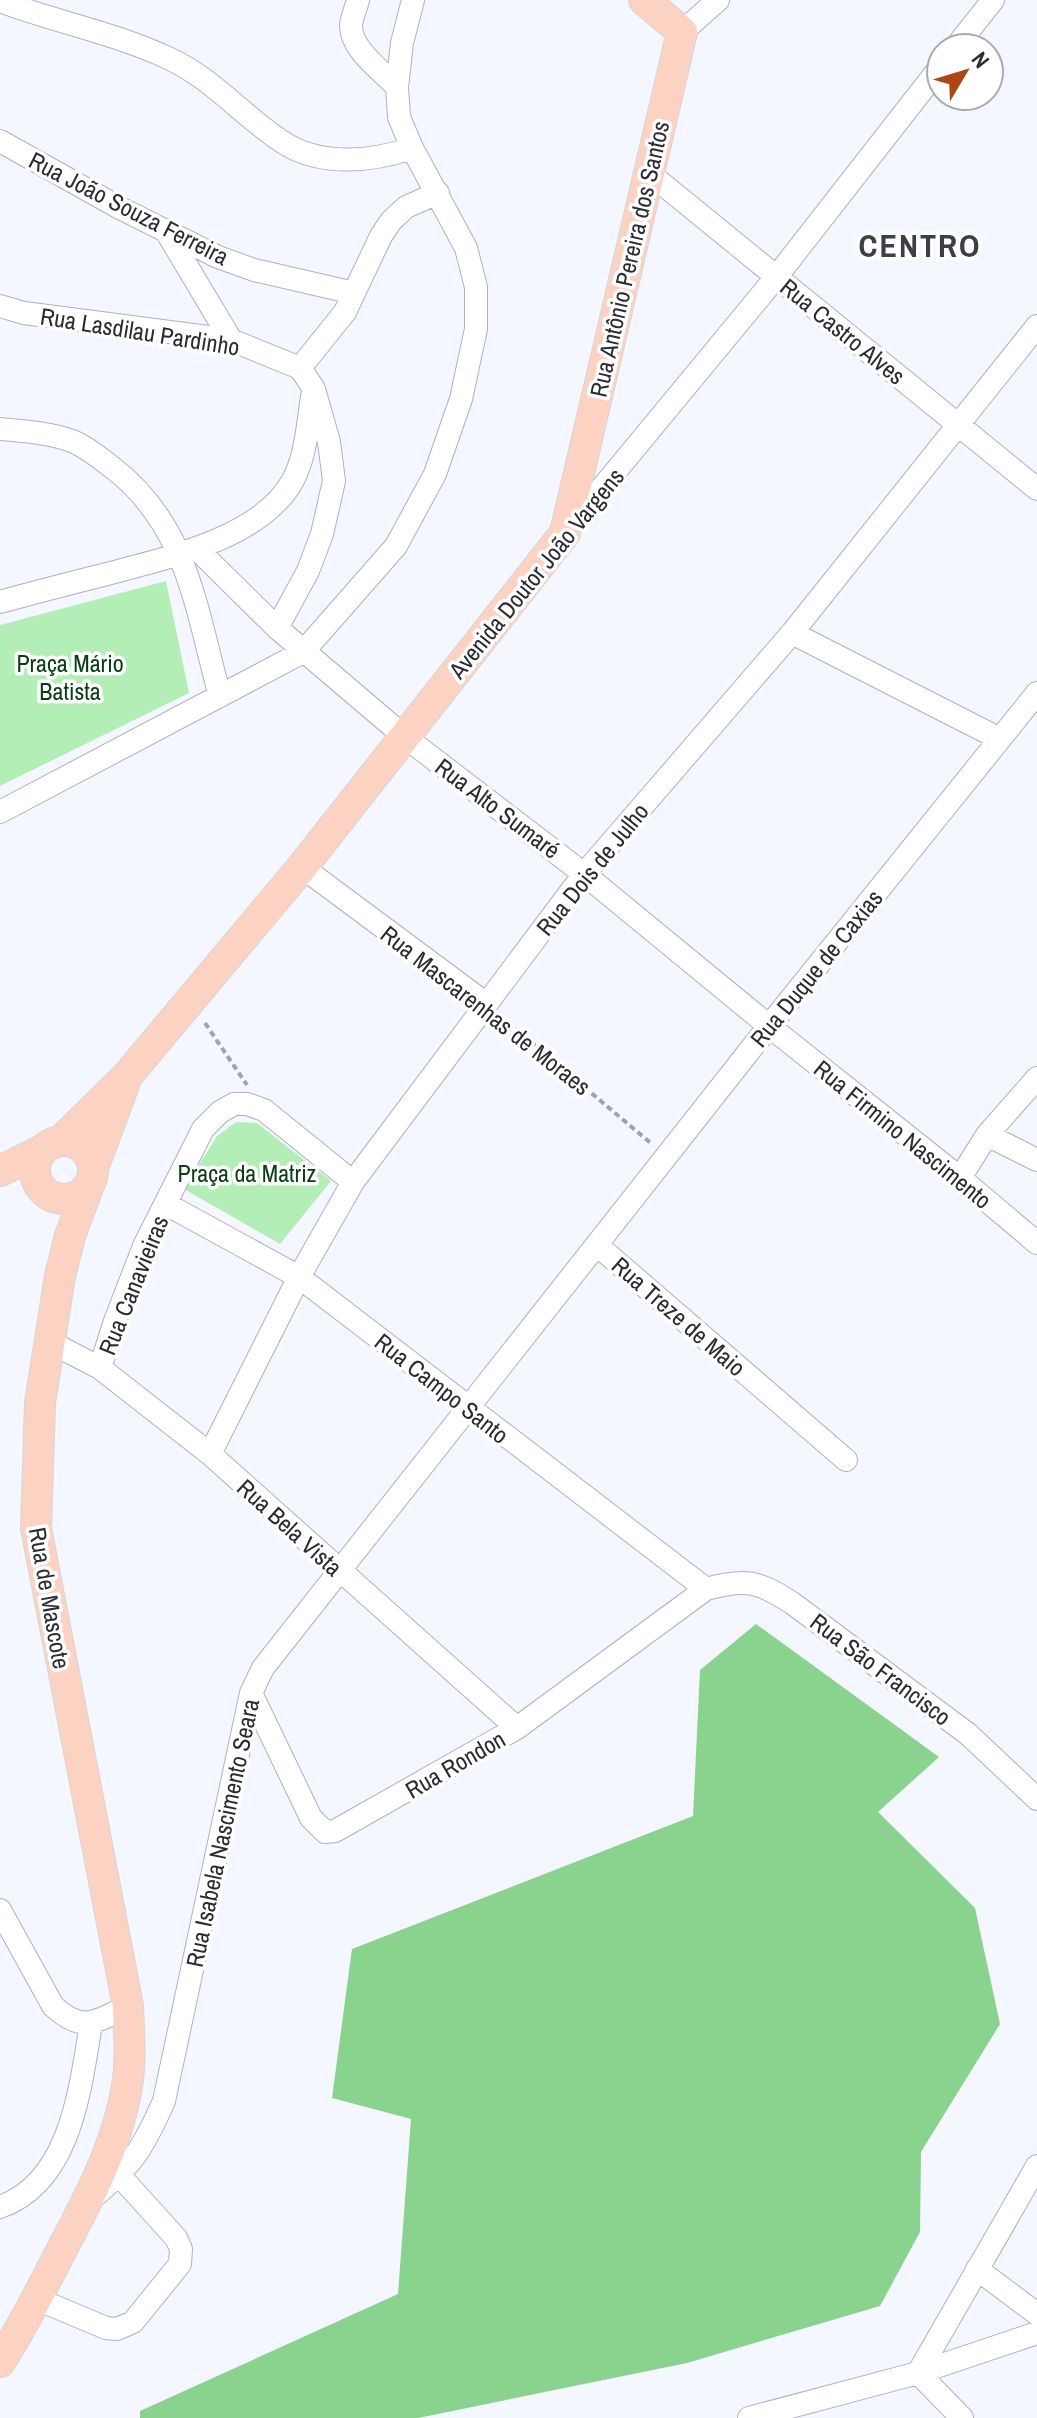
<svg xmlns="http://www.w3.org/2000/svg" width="1037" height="2418" font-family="'Archivo Narrow',sans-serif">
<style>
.green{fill:#b4eeb7}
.forest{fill:#89d38e}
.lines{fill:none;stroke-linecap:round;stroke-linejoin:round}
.minor-casing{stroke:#aeb2bb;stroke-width:24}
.major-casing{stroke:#d5d5d6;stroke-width:32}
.path{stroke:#a1a3a9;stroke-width:4;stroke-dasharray:6 4;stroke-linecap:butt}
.minor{stroke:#fff;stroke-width:22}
.major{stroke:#fcd3c2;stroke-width:30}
.labels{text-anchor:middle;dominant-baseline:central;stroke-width:7;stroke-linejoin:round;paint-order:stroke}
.street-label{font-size:24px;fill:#2b2c30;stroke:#fff}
.park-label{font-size:24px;fill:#083e12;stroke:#fff}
.district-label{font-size:32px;font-weight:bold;letter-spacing:2px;fill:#3c3f47;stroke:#fff}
</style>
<rect width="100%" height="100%" fill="#f4f7ff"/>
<path class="green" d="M166 581 189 693 0 786V625Z
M236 1122 257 1123 331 1181 280 1244 184 1189 217 1136Z"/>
<path class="forest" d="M756 1624 939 1757 878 1812 975 1908 1000 2024 921 2152 920 2232 880 2306 687 2363 418 2418H140V2411L398 2294 411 2119 332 2098 352 1949 693 1816 700 1670Z"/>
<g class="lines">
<defs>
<path id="minor" d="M358 0C356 8 352 17 351 25 350 49 382 71 397 87
M0 1C55 22 115 33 168 58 212 78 242 115 281 141 319 167 371 162 412 148
M682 32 718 0
M955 48 993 0
M0 141 118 207 218 257 254 270 354 293
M649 173 1037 489
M166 231 231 340
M0 306 24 313 231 340 300 368 314 389 329 442 334 481 322 534 308 571 277 628 405 737 584 874 769 1026 960 1178 1037 1243
M300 368 345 312 381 236 391 221 406 207 438 193
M0 429C24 431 50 433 72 441 87 447 101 459 113 468 188 526 196 610 220 696
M568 529 777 276 941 66
M197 549 277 628
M0 602C36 592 71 583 107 574 166 558 262 538 293 480 306 456 308 423 312 396
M792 633 1000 739
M0 812 303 652 396 546 435 474 461 399 476 329V287L466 248 412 148 399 117 397 87 402 43 413 0
M302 867 485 1003
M987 1135 1037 1160
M960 1178 987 1135 1037 1078
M166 1204 299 1277 706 1589
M597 1245 846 1460
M50 1342 100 1368 210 1454 517 1728
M100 1368 115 1321 144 1246 203 1129 220 1112 234 1104H247L264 1110 353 1182
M210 1454 299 1277 353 1182 584 874 792 633 1037 326
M251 1693 311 1818 325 1832 335 1831 517 1728 706 1589C746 1578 758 1581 792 1603L968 1734 1037 1799
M0 1910 53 2006C83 2034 97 2021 128 2006
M90 2200C132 2165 142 2151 164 2101L251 1693 263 1668 769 1026 1037 693
M0 2207C71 2182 80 2089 91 2024
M977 2269 1037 2314
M37 2299 106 2328 117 2329 133 2322 180 2264 181 2249 176 2238 119 2175
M918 2373 1037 2166
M918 2373 962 2418
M749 2418 918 2373 1037 2333"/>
<path id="major" d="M35 1170a29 29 0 1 1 58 0a29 29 0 1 1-58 0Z
M61 1141 127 1076 302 867 565 533 682 32 644 0
M93 1168 124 1085
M0 1171 41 1151
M0 2362C22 2328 40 2292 59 2255 85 2206 114 2152 125 2097 132 2067 129 2036 128 2006L36 1528 40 1403 60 1276 70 1236 87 1190"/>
</defs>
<use href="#minor" class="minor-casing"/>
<use href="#major" class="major-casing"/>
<path class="path" d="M500 1016 653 1145
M205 1023 247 1085"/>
<use href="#minor" class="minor"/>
<use href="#major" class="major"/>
</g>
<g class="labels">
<g class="street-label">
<text transform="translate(129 208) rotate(27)">Rua João Souza Ferreira</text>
<text transform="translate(629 259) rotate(-77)">Rua Antônio Pereira dos Santos</text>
<text transform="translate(140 331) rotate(9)">Rua Lasdilau Pardinho</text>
<text transform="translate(843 331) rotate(39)">Rua Castro Alves</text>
<text transform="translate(536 573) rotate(-51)">Avenida Doutor João Vargens</text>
<text transform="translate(498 808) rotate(37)">Rua Alto Sumaré</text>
<text transform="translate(592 869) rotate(-51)">Rua Dois de Julho</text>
<text transform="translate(816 968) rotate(-51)">Rua Duque de Caxias</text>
<text transform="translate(486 1010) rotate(38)">Rua Mascarenhas de Moraes</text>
<text transform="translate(903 1134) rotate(39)">Rua Firmino Nascimento</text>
<text transform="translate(133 1285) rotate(-68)">Rua Canavieiras</text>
<text transform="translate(679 1316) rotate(41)">Rua Treze de Maio</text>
<text transform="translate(442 1388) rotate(38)">Rua Campo Santo</text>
<text transform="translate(290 1527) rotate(42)">Rua Bela Vista</text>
<text transform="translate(50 1598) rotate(80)">Rua de Mascote</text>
<text transform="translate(881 1669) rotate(37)">Rua São Francisco</text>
<text transform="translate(455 1764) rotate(-30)">Rua Rondon</text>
<text transform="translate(222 1833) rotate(-78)">Rua Isabela Nascimento Seara</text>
</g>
<g class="park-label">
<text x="70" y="663">Praça Mário<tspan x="70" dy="28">Batista</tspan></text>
<text x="247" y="1173">Praça da Matriz</text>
</g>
<g class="district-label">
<text x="920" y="245">CENTRO</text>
</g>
</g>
<g transform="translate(965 72) rotate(52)"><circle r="38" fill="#ffffff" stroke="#aaabac" stroke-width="2"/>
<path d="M0-6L14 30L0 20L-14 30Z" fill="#ab4714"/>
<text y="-12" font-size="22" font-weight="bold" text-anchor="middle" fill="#2b2c30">N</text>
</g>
</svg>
